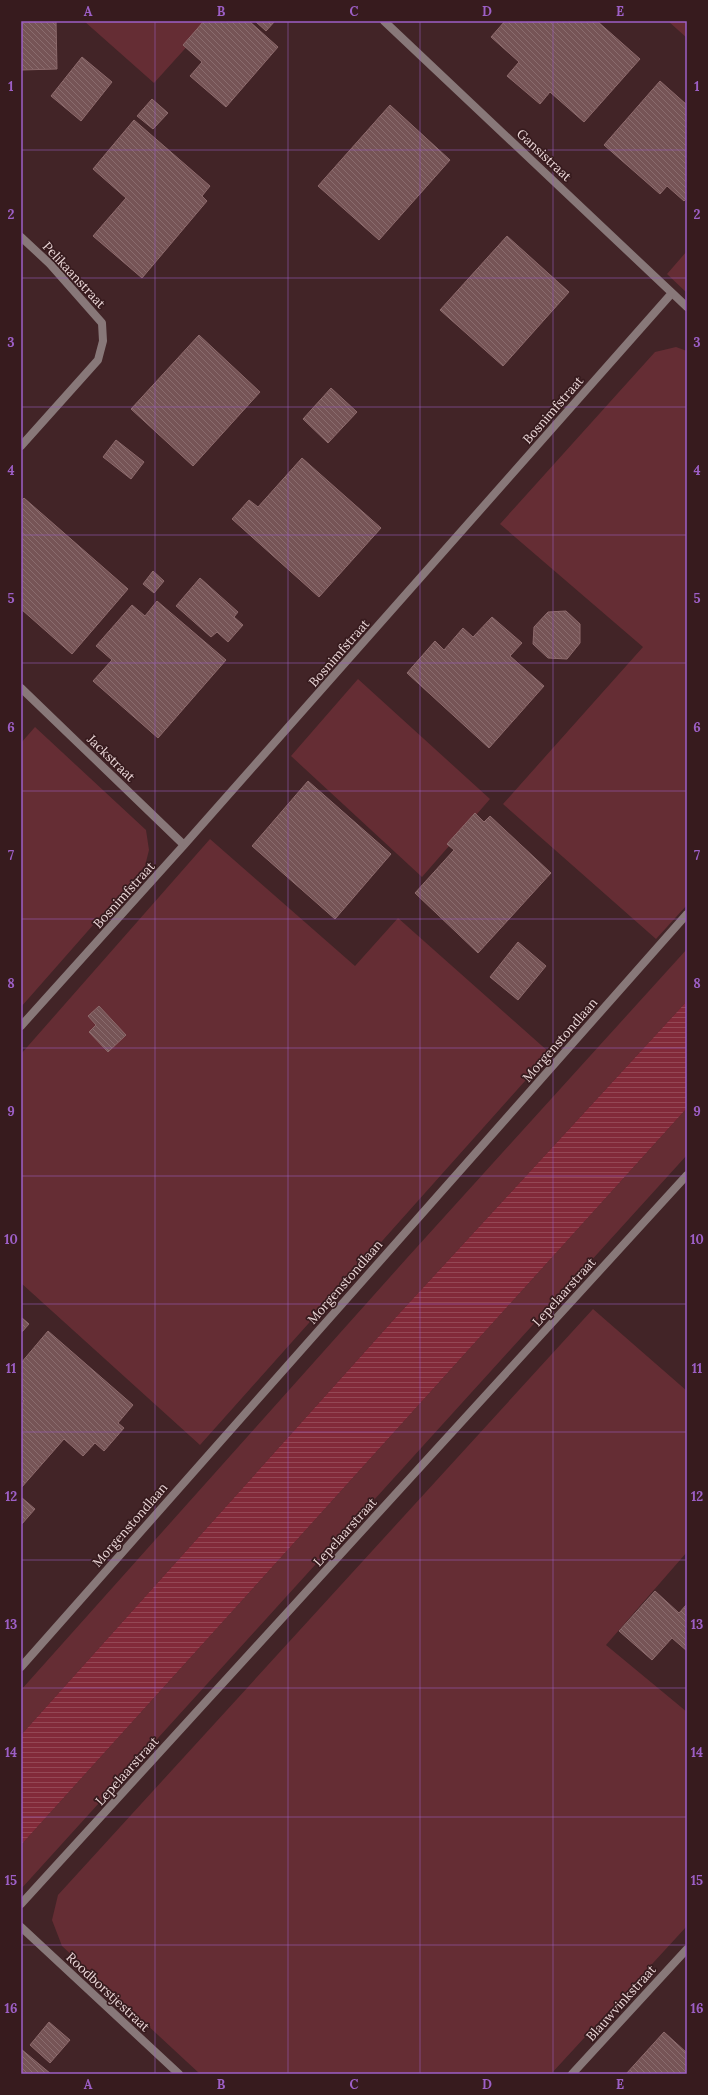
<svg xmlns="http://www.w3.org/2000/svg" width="708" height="2095" font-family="Lora,serif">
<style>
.grass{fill:#652d34}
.water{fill:url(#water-rules)}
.building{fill:url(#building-back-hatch);stroke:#8d6a6c}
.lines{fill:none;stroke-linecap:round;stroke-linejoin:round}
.street{stroke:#887879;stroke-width:8}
.grid{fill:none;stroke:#9d5fc6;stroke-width:1;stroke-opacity:0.55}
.labels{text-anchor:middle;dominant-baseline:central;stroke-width:3.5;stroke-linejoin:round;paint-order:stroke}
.street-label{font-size:13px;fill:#ebd7d8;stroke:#371b1e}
.neatline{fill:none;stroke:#9d5fc6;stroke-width:1.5}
.grid-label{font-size:13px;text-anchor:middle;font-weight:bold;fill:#9d5fc6}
</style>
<defs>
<pattern id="water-rules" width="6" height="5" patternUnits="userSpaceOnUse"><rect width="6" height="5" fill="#822a39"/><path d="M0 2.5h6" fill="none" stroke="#944855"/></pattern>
<pattern id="building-back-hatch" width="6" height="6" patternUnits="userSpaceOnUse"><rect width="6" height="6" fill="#765456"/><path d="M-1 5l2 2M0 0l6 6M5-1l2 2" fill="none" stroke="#8a6c6e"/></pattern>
</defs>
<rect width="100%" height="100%" fill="#422427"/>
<path class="grass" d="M84 21H210L154 83Z
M668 21H687V38Z
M687 251V293L667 274Z
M676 347 687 351V905L656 939 503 804 643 647 500 524 655 352Z
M358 679 490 799 422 877 291 756Z
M35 727 146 830 149 850 145 866 21 1007V743Z
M210 839 355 966 398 918 550 1053 200 1445 21 1283V1054Z
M687 949V1001L397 1316 21 1735V1690L407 1258Z
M687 1108V1155L21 1889V1845Z
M593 1309 687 1391V1552L606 1645 687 1712V1926L551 2074H200L62 1946 52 1920 58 1895Z"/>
<path class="water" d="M687 1001V1108L21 1845V1735L397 1316Z"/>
<path class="building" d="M21 21H56L57 69 21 70Z
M204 21H249L278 47 226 107 190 76 202 62 183 45Z
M255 21H275L266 31Z
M505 21H597L640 59 584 122 550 92 540 104 507 76 519 62 491 37Z
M82 57 112 82 81 121 51 96Z
M660 81 687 105V198L684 201 667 186 660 194 604 145Z
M152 99 168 113 153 129 137 116Z
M390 105 450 160 379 240 318 186Z
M134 120 210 186 202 196 207 201 142 278 93 236 126 198 93 169Z
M507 236 569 292 503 366 440 310Z
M199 335 260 392 193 466 131 409Z
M331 388 357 412 328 443 303 419Z
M116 440 144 462 131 479 103 457Z
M302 458 381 528 319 597 232 519 249 500 258 507Z
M24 498 128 589 72 654 21 609V501Z
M153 571 164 581 154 593 143 584Z
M200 578 238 612 234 617 243 625 228 642 217 632 211 637 176 606Z
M157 601 226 660 158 738 93 681 112 660 96 646 132 605 145 616Z
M566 611 580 624V643L567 659 548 658 533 644 534 627 548 612Z
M492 617 522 643 510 656 544 686 489 748 407 673 435 641 444 650 463 628 473 637Z
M308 781 391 854 335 919 252 846Z
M475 813 484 822 490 816 551 873 478 953 415 893 454 850 447 844Z
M518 942 546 966 518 1000 490 977Z
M99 1006 126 1035 108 1052 89 1032 96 1025 88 1016Z
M21 1317 29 1324 21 1333Z
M48 1331 133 1405 118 1423 124 1428 104 1451 95 1443 83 1456 64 1439 21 1488V1405L24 1401 21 1398V1363Z
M21 1497 35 1509 21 1525Z
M655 1591 679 1613 687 1604V1651L672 1638 652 1660 619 1631Z
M49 2022 70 2040 50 2063 30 2045Z
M664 2032 687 2053V2074H626Z
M21 2049 51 2074H21Z"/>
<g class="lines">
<path class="street" d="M384 21 687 307
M21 237 50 264 102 323 103 341 98 360 21 446
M21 688 184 845
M21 1026 184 845 672 293
M21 1667 687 914
M21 1904 687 1175
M21 1927 179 2074
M572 2074 687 1949"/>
</g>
<path class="grid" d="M155 21V2074M288 21V2074M420 21V2074M553 21V2074M21 150H687M21 278H687M21 407H687M21 535H687M21 663H687M21 791H687M21 919H687M21 1048H687M21 1176H687M21 1304H687M21 1432H687M21 1560H687M21 1688H687M21 1817H687M21 1945H687"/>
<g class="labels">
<g class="street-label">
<text transform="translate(544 155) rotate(43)">Gansistraat</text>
<text transform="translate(74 275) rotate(47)">Pelikaanstraat</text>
<text transform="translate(553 410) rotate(-49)">Bosnimfstraat</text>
<text transform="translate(339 653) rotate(-49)">Bosnimfstraat</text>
<text transform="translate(111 758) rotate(44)">Jackstraat</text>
<text transform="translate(124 895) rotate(-48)">Bosnimfstraat</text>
<text transform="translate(560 1040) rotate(-49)">Morgenstondlaan</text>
<text transform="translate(345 1282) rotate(-49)">Morgenstondlaan</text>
<text transform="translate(564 1292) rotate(-48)">Lepelaarstraat</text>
<text transform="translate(130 1525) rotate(-49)">Morgenstondlaan</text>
<text transform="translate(345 1532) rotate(-48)">Lepelaarstraat</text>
<text transform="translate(127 1771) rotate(-48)">Lepelaarstraat</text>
<text transform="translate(108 1992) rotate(43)">Roodborstjestraat</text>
<text transform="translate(621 2003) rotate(-48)">Blauwvinkstraat</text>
</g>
</g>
<rect width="708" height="2095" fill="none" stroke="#371b1e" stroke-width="44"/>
<rect x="22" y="22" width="664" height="2051" class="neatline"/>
<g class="grid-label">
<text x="88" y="16">A</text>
<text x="221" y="16">B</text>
<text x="354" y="16">C</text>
<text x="487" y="16">D</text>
<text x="620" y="16">E</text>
<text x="11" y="91">1</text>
<text x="697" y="91">1</text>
<text x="11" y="219">2</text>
<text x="697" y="219">2</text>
<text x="11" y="347">3</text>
<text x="697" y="347">3</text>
<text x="11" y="475">4</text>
<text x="697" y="475">4</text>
<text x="11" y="603">5</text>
<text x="697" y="603">5</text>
<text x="11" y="732">6</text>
<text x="697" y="732">6</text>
<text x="11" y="860">7</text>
<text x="697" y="860">7</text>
<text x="11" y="988">8</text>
<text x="697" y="988">8</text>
<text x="11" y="1116">9</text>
<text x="697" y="1116">9</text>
<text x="11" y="1244">10</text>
<text x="697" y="1244">10</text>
<text x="11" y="1373">11</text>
<text x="697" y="1373">11</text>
<text x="11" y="1501">12</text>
<text x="697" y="1501">12</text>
<text x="11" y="1629">13</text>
<text x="697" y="1629">13</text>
<text x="11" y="1757">14</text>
<text x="697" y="1757">14</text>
<text x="11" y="1885">15</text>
<text x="697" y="1885">15</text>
<text x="11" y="2013">16</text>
<text x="697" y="2013">16</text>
<text x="88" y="2089">A</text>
<text x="221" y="2089">B</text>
<text x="354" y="2089">C</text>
<text x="487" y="2089">D</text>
<text x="620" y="2089">E</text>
</g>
</svg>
